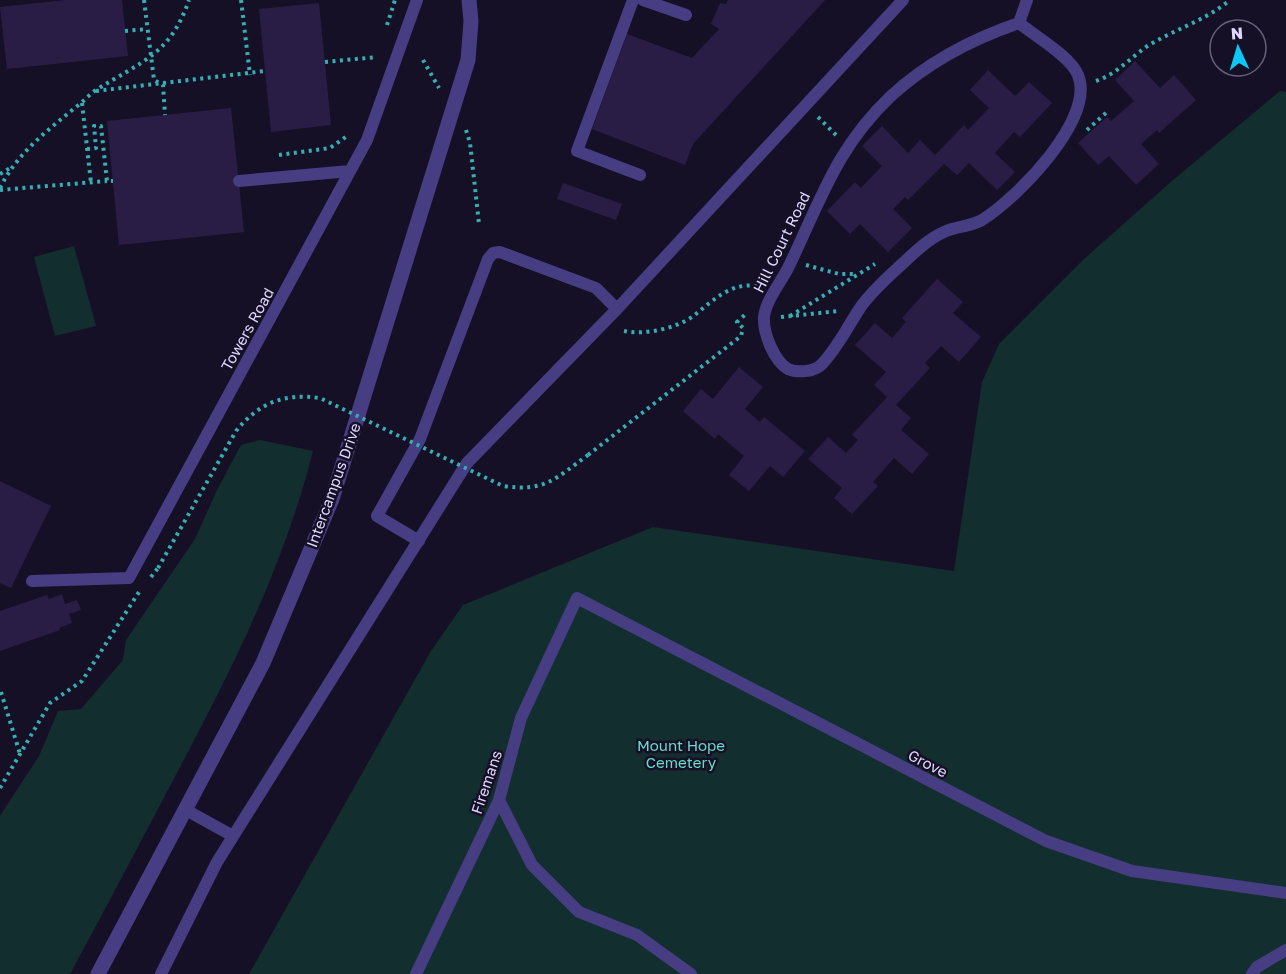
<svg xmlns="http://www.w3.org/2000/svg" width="1286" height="974" font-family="'Golos Text',sans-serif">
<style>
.green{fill:#132e2f}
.building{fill:#291d46}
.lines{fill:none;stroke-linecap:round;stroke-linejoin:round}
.path{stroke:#35afb3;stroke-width:4;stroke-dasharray:3 4.5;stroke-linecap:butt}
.lane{stroke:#463d83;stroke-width:12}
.street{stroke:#463d83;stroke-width:15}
.path-bridge{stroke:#35afb3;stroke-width:4;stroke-dasharray:3 4.5;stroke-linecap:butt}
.labels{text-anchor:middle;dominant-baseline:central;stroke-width:5;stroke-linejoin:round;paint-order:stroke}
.street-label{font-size:15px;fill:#dfd7fd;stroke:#161026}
.park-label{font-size:15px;fill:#65dbc8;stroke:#161026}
</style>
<rect width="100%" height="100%" fill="#161026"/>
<path class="green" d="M1280 91 1286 92V974H249L431 651 463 605 653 527 954 571 982 382 999 344 1084 259 1173 180Z
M74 246 96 326 55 336 34 257Z
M260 440 313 451C285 563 233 667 179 769 143 837 107 906 70 974H0V816L39 756 58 711 81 709 123 660 126 640 195 539 217 490 241 445Z"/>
<path class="building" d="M66 0H122L128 56 7 69 0 7Z
M728 0H825L693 144 685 165 592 129 627 34 692 58 719 29 711 24 720 3 726 4Z
M319 3 331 125 271 132 259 9Z
M1135 61 1160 88 1174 75 1196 100 1159 133 1157 130 1141 144 1159 164 1136 185 1109 156 1098 165 1078 143 1107 117 1111 121 1134 101 1115 80Z
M988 70 1015 96 1029 82 1052 103 1020 137 1014 132 995 153 1015 172 997 190 969 163 957 175 944 164 908 200 905 197 893 209 912 228 888 252 860 224 850 234 827 211 855 182 861 188 882 166 862 146 882 126 908 153 920 140 935 155 964 125 968 130 989 108 970 90Z
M231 108 244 232 119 245 107 121Z
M563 183 622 204 616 220 557 199Z
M937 279 963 302 953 313 981 337 959 362 941 346 925 363 930 368 896 405 911 418 901 430 929 454 912 474 894 458 873 482 878 486 852 514 834 498 842 488 808 459 828 437 846 453 858 440 852 435 887 397 874 385 886 372 855 345 875 323 892 338 906 322 902 318Z
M739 367 763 387 745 409 760 422 764 417 805 451 783 477 770 466 749 491 729 475 744 456 718 434 715 439 683 411 701 389 713 399Z
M0 481 51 506 11 588 0 583Z
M62 594 65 604 77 600 81 610 69 614 72 623 59 628 60 630 0 651V611L47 595 49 599Z"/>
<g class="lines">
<path class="path" d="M144 0 154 80 163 85 165 115
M241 0 250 75
M387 25 395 0
M125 31 147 29
M423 60 439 88
M325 62 377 57
M1096 81C1117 74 1131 57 1149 45 1176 29 1206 20 1230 0
M96 91 265 71
M82 103 91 183
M818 117 836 135
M466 130 470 143 479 224
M1087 130 1108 111
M87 149 96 148 94 126H101L107 181H113
M279 155 330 148 347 136
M0 174 10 168
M0 188C18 151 51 128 82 102 87 98 91 93 96 90 142 61 170 55 189 0
M0 190 107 181
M806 265 839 274H857
M790 316 875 264
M781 317 839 311
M624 331C645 335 674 329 692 317 712 302 729 282 757 286
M588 455 741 336 743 328 737 322 747 313
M151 577 158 568
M1 692 20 754
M0 788 50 703 82 681 139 592"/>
<path class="lane" d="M633 0 577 151 640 175
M643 0 686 15
M1019 23C1035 36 1071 57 1078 75 1096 119 1016 199 982 220 970 227 956 226 944 232 928 239 914 253 901 265 887 278 871 292 860 308 848 326 837 349 821 365 814 372 797 373 788 369 774 361 763 333 764 317 766 299 783 280 790 264 821 199 837 147 891 96 928 62 972 39 1019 23Z
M1019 23 1027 0
M239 181 350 171
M419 541 377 516 420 439 488 259 493 253 500 252 596 288 617 309
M32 581 129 578 367 140 417 0
M499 800 532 865 579 912 637 935 691 974
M186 810 233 836
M161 974 217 862 467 463 617 309 903 0
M416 974 499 800 521 718 577 598 1046 841 1132 871 1286 893
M1252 974 1257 967 1286 950"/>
<path class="street" d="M98 974 263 663 332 499 468 60 471 21 469 0"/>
<path class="path-bridge" d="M158 568 236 431C259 403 283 393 320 398L503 486C545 492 555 479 588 455"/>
</g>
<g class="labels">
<g class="street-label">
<text transform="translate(781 242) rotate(-64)">Hill Court Road</text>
<text transform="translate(247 329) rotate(-61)">Towers Road</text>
<text transform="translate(333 485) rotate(-70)">Intercampus Drive</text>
<text transform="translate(928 763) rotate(27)">Grove</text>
<text transform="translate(486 782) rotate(-71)">Firemans</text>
</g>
<g class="park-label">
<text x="681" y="745">Mount Hope<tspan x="681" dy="17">Cemetery</tspan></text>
</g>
</g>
<g transform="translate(1238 48) rotate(356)"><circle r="28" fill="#161026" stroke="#66607c" stroke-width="1.5"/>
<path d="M0-4.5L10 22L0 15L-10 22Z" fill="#0bc8f5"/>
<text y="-9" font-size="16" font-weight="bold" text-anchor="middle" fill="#dfd7fd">N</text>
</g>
</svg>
